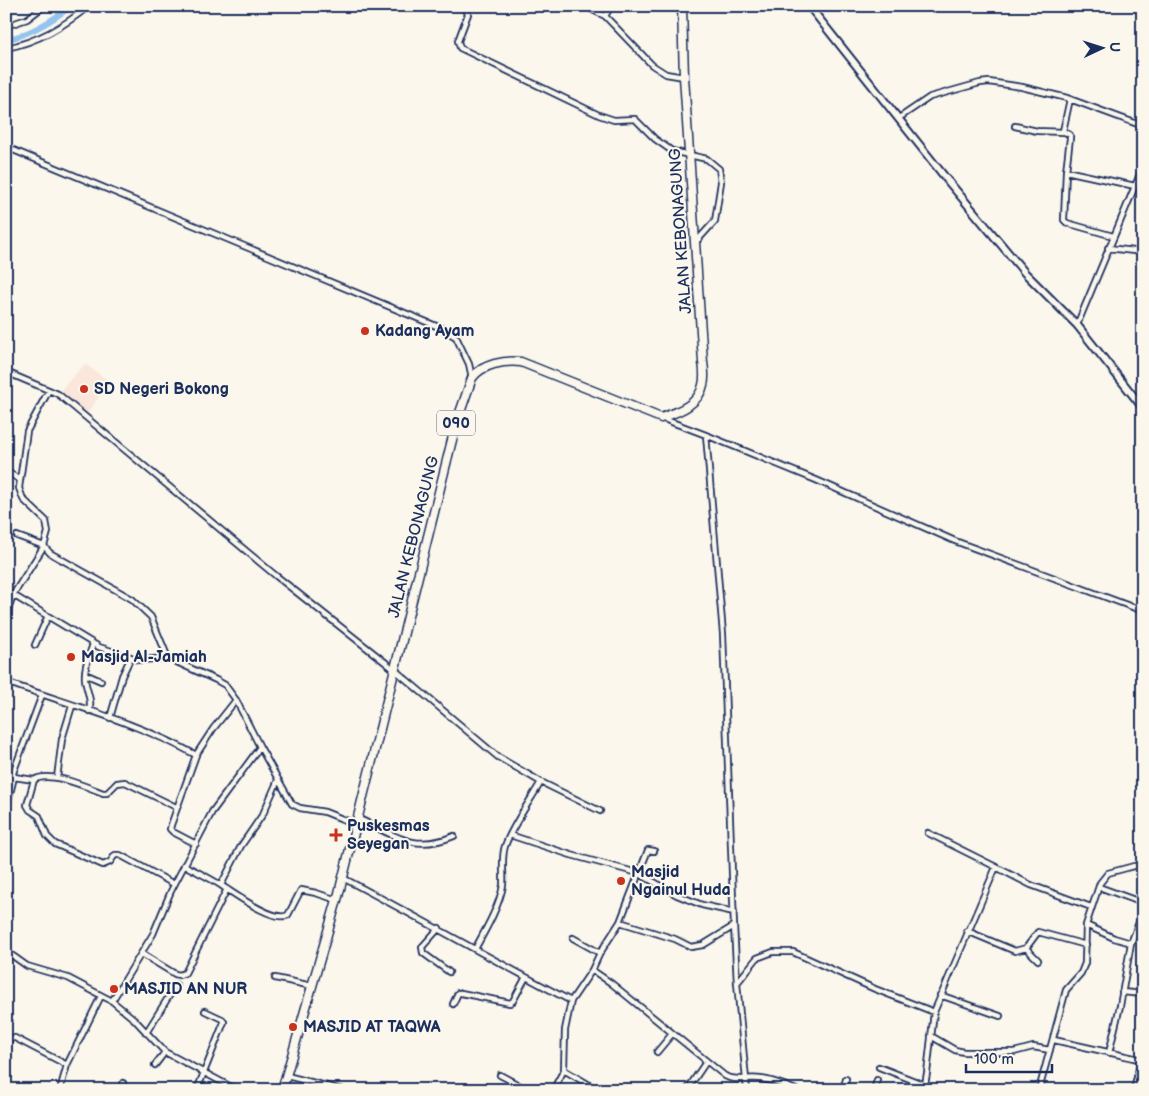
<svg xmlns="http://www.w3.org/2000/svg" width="1149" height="1096" font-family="'Balsamiq Sans',sans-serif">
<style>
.built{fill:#fae6db}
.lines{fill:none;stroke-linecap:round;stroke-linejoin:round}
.canal{stroke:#94c3ef;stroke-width:6}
.street-casing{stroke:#1b2f5e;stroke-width:8}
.secondary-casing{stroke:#1b2f5e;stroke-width:10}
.primary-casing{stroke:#1b2f5e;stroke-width:11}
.street{stroke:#fbf7ec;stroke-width:4.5}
.secondary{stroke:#fbf7ec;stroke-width:6}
.primary{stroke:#fbf7ec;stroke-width:8}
.poi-dot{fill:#c8321e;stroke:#fbf7ec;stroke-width:2}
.labels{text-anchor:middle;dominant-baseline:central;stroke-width:4;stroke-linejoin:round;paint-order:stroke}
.shield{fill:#fbf7ec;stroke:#5e6b89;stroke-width:1}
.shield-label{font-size:15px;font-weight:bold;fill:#1b2f5e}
.street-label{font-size:16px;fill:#1b2f5e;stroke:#fbf7ec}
.poi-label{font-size:16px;font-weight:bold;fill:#1b2f5e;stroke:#fbf7ec;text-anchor:start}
</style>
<rect width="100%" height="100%" fill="#fbf7ec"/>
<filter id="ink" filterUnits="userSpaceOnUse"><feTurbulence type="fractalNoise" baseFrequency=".02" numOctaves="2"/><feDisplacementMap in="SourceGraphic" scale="10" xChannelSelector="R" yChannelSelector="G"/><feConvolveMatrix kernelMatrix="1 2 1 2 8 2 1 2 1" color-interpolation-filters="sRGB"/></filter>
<g filter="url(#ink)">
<path class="built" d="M85 364 110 382 85 416 60 394 64 386Z"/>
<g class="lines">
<path class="canal" d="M6 40C30 34 52 21 71 6"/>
<defs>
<path id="street" d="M459 6 466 9 468 14 458 41 460 48 599 115 614 120 635 119 655 139 672 151 707 159 719 169 721 182 715 221 695 243
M584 6 605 16 611 6
M605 16 652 65 666 74 684 77
M6 26 27 19 44 6
M6 48C38 42 64 26 89 6
M1070 99 1063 131 1070 135V138L1066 171 1064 220 1067 223 1113 236
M899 118 930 97 980 83 989 82 1022 87 1067 98 1143 126
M1015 126 1037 131 1064 132
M6 147 441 328 456 337 469 364 472 378
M1066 171 1135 186
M1108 248 1143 252
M1077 325 1143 167
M6 372 58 394 275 575 395 670 498 757 541 782 600 811
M49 390 27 431 19 488 23 499 46 521 48 532 44 546 50 553 132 599 151 617 168 658 216 680 225 685 236 700 260 747 292 804 300 808 325 812 355 824
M661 418 706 435 816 480 955 541 1143 611
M706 435 723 634 734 926 737 983 747 1090
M6 471 20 480
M6 592 13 595 99 647 139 660 168 658
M6 615 13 595 44 546 17 536
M35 645 48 616
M85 674 101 681
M6 682C70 705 137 722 196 755
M89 711C93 701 86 690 85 679 84 667 89 656 93 644
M110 718 122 676 131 657
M14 777 34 780C49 770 87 787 103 793H107L117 783 125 782 176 807
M57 778 62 739 72 706
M34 780 27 805 30 810 39 816 47 836 55 844 103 865 110 862 115 855H120L174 884
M6 810 14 777 13 773 42 695
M357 818C395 835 412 853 454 836
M928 833 996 867
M510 835 571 855 638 873 677 895 702 905 734 912
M196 844 173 832 170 829 171 825 196 755 213 729 236 700
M184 865C197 872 210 878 222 886 235 894 274 923 288 915L301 890 316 893 337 900
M343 878C419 918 495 961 571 1001L592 970 611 983 725 1076C735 1082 749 1077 761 1079 773 1080 784 1085 796 1090
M221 885 241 846 263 814 278 780
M1099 887 1143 903
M620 922 648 850 654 851
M1086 925 1114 938 1131 943
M439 928 422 947 423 953 449 972
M967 931 1015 951 1026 948 1038 932 1086 945
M573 938 600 953
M1026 948 1038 960
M475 949C485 931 500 905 503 885 504 872 501 859 505 846 512 826 530 801 541 782
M6 951 27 966 68 978 112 1001 134 1019 165 1052 237 1090
M142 954 175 974 179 975 185 973 227 889
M592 970 600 953 620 922 675 939 691 947 703 945 734 926
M275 978 312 986
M737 983 757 958 773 952H793L875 989 934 1012 996 867 1031 885 1091 907
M1122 992 1143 994
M940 995 1000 1016
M112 1001 153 934 171 891 212 812 260 747
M453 1004 458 993H461L510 1003 513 1001 526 977
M146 1033 176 985
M931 1036 955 1050 964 1052H1014L1033 1047 1050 1050
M1054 1040 1143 1060
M6 1042 12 1038H15L67 1065
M657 1052 672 1034
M1109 1053 1120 1006 1131 943 1143 912
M155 1065 165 1052
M879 1067 925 1085
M564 1070 598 1090
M500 1075 528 1090
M287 1076 342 1090
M60 1090 67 1065 101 996
M120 1090 123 1083
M197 1090 224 1022 222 1019 205 1011
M553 1090 564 1070 565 1030 571 1001
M687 1090 706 1062
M843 1090 846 1079
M874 1090 877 1080
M925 1090V1085L927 1073 934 1012
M1039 1090 1066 990 1081 973 1085 963 1086 925 1100 883 1108 873 1134 866H1143
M1134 1090 1141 1060"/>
<path id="secondary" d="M809 6 948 181 1025 273 1077 325 1143 408"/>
<path id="primary" d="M282 1090 339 893 456 424 472 378C482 364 505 360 521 362L661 418C677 412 699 405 703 385 705 378 704 369 703 362L684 77 682 6"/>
</defs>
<use href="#street" class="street-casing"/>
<use href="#secondary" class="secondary-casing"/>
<use href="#primary" class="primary-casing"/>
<use href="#street" class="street"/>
<use href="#secondary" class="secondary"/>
<use href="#primary" class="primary"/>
</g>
</g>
<g class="poi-dot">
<circle cx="365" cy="331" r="5"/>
<circle cx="84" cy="389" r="5"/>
<circle cx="71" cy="657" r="5"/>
<path d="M333.5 827.5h5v5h5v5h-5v5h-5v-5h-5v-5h5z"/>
<circle cx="621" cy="881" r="5"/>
<circle cx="114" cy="989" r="5"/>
<circle cx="293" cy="1027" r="5"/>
</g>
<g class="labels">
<rect class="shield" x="437" y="410.5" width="38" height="25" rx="4"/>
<g class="shield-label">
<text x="456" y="423">090</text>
</g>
<g class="street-label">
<text transform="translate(681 231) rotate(-94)">JALAN KEBONAGUNG</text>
<text transform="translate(414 537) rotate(-76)">JALAN KEBONAGUNG</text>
</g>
<g class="poi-label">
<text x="375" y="331">Kadang Ayam</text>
<text x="94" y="389">SD Negeri Bokong</text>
<text x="81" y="657">Masjid Al-Jamiah</text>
<text x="347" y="826">Puskesmas<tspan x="347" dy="18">Seyegan</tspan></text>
<text x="631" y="872">Masjid<tspan x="631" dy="18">Ngainul Huda</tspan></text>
<text x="124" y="989">MASJID AN NUR</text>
<text x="303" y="1027">MASJID AT TAQWA</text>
</g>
</g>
<rect width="1149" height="1096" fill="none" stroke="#fbf7ec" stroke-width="25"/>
<rect x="12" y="12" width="1124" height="1071" fill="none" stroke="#1b2f5e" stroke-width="2" filter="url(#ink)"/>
<g transform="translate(1102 48) rotate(86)" stroke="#fbf7ec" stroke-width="4" paint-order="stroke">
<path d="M0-4L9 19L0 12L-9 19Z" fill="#1b2f5e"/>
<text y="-8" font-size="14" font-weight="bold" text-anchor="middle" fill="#1b2f5e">U</text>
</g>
<path d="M966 1064v8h86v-8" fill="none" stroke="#1b2f5e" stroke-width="2.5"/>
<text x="974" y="1064" font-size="15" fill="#1b2f5e" stroke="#fbf7ec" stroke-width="4" paint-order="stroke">100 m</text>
</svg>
